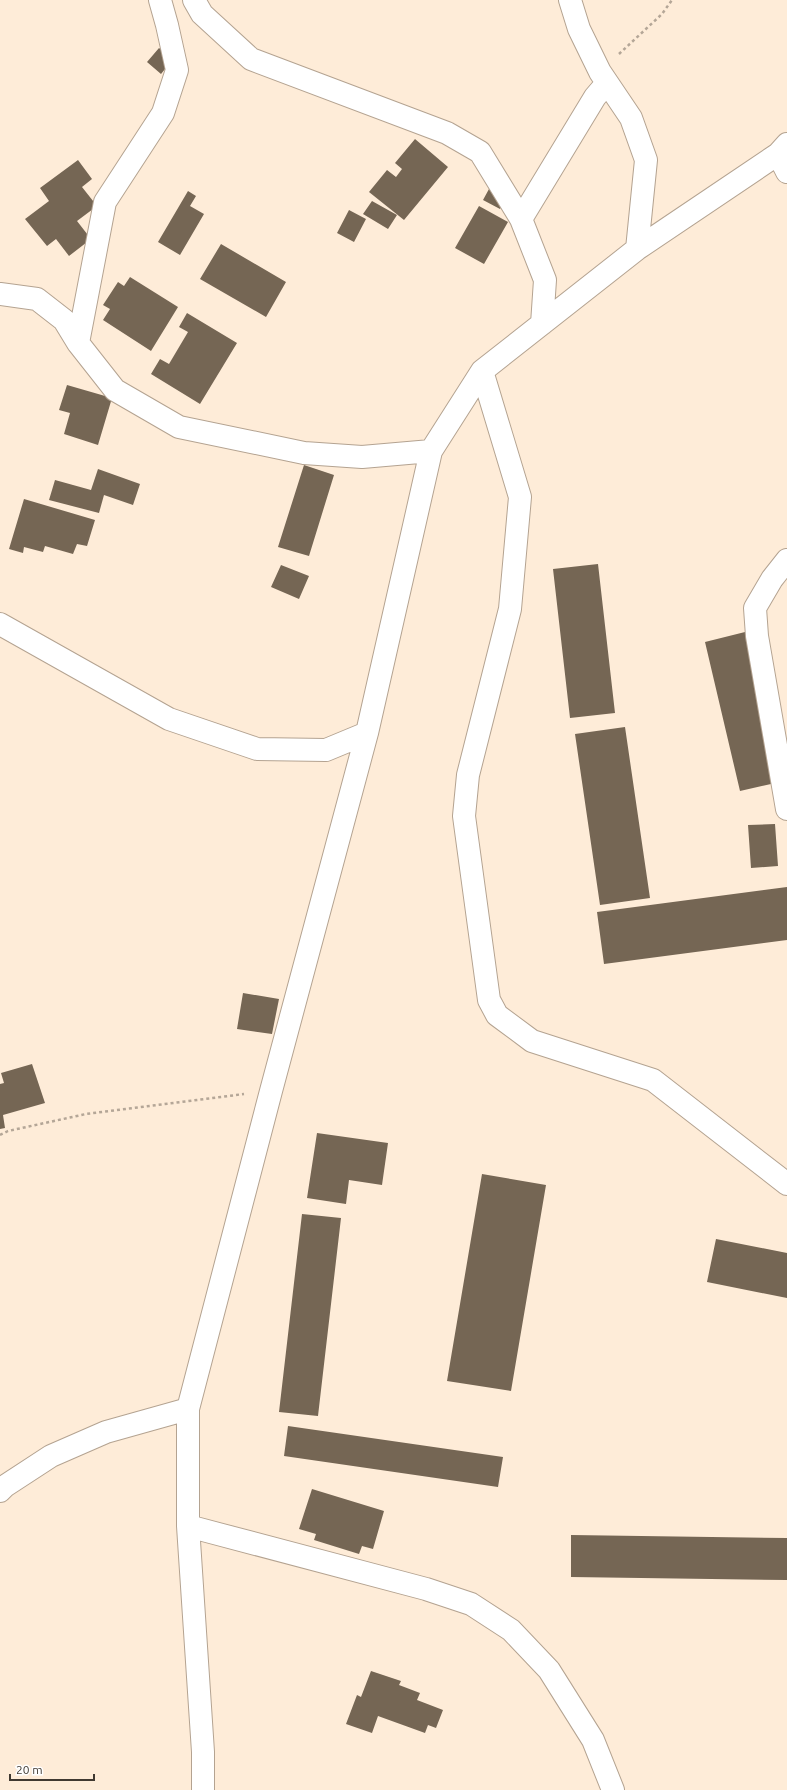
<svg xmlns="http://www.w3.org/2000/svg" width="787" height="1790" font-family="Ubuntu,sans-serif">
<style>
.building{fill:#756654}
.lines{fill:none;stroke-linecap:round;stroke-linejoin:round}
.minor-casing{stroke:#b4a391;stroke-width:24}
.path{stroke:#b4a697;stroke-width:2.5;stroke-dasharray:3 3;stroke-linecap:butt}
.minor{stroke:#fff;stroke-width:22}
</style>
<rect width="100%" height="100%" fill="#feecd8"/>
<path class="building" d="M159 48 173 59 161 74 147 62Z
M415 139 448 167 404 220 369 192 387 170 396 177 402 169 395 163Z
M78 160 92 179 82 187 97 206 77 221 91 239 69 256 56 239 47 246 25 219 49 201 40 188Z
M489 189 506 198 500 209 483 200Z
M188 191 196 196 190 206 204 214 180 255 158 242Z
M372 201 397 215 388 229 363 214Z
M479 206 508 222 484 264 455 248Z
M349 210 366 219 354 242 337 233Z
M221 244 286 282 266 317 200 279Z
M130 277 178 307 151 351 103 320 110 309 103 305 118 282 124 286Z
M187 313 237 343 200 404 151 374 160 359 169 364 188 332 179 327Z
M67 385 112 398 98 445 64 434 70 413 59 410Z
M304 465 334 475 309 556 278 547Z
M98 469 140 484 133 505 104 495 99 513 49 500 55 480 91 490Z
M24 499 95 520 87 546 77 544 73 554 45 546 43 552 24 547 23 553 9 549Z
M598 564 615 713 570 718 553 569Z
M281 565 309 576 299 599 271 587Z
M745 632 780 782 740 791 705 642Z
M625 727 650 898 600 905 575 734Z
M775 824 778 866 751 868 748 825Z
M787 887V940L604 964 597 912Z
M243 993 279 999 272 1034 237 1029Z
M32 1064 45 1103 3 1115 5 1128 0 1129V1084L4 1083 1 1073Z
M317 1133 388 1143 382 1185 349 1180 346 1204 307 1198Z
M482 1174 546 1185 511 1391 447 1381Z
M302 1214 341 1218 318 1416 279 1412Z
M716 1239 787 1253V1298L707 1282Z
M288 1426 503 1457 498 1487 284 1456Z
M312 1489 384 1511 373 1549 362 1546 359 1554 314 1540 316 1534 299 1529Z
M571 1535 787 1538V1580L571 1577Z
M371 1671 401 1681 399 1685 420 1693 417 1700 443 1710 436 1728 428 1725 425 1733 378 1716 372 1733 346 1724 357 1695 361 1697Z"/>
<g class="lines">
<defs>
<path id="minor" d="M194 0 202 14 251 59 447 133 480 152 521 219 545 280 542 324
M570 0 579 29 600 72 631 118 646 160 637 249
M778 154 787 172
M521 219 595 97 607 83
M0 294 37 299 64 320 78 343 115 390 179 427 304 453 362 457 431 451
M78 343 105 202 163 113 177 70 167 25 160 0
M482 371 520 497 510 609 468 775 464 816 489 1000 497 1015 532 1041 653 1080 787 1184
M787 560 772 579 755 608 757 636 787 809
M0 624 169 719 257 749 326 750 367 733
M0 1491 5 1486 51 1456 106 1432 188 1409
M188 1526 426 1589 471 1604 511 1630 549 1670 593 1740 613 1790
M203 1790V1752L188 1526V1409L271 1091 367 733 431 451 482 371 637 249 778 154 787 144"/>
</defs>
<use href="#minor" class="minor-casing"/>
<path class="path" d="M619 54 662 14 672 0
M0 1135 8 1131 86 1114 244 1094"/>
<use href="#minor" class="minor"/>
</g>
<path d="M10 1774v6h84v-6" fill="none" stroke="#403931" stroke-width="2"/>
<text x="16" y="1774" font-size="12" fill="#403931" stroke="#ffffff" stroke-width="3" paint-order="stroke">20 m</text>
</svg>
